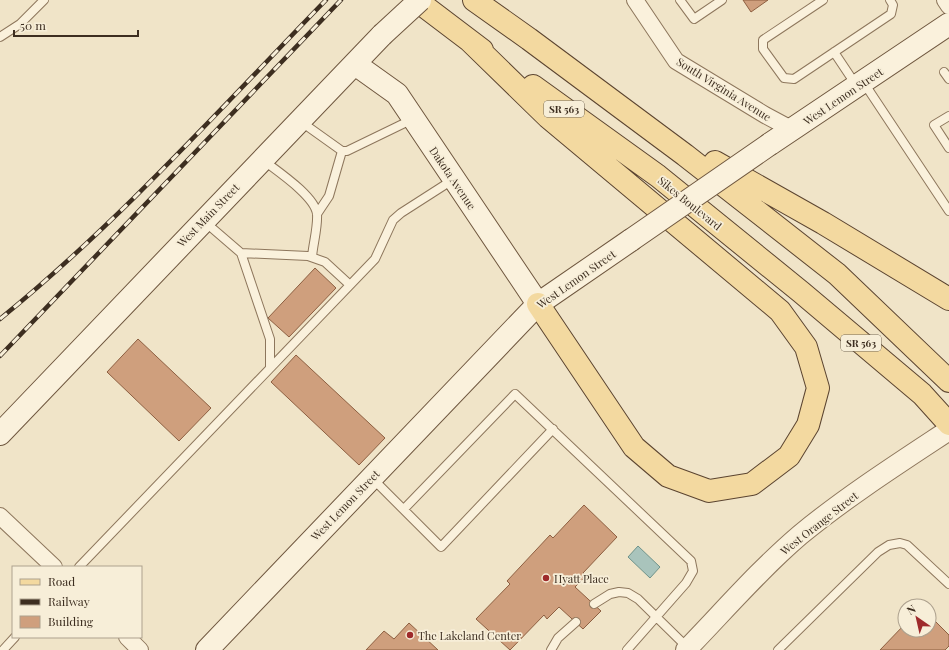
<svg xmlns="http://www.w3.org/2000/svg" width="949" height="650" font-family="'Playfair Display',serif">
<style>
.water{fill:#a9c4bc;stroke:#6f938a}
.building{fill:#cf9f7d;stroke:#8d5f41}
.lines{fill:none;stroke-linecap:round;stroke-linejoin:round}
.service-casing{stroke:#8d765c;stroke-width:10}
.minor-casing{stroke:#8d765c;stroke-width:18}
.tertiary-casing{stroke:#8d765c;stroke-width:22}
.secondary-casing{stroke:#6f573f;stroke-width:24}
.primary-casing{stroke:#5b4430;stroke-width:24}
.service{stroke:#faf1dc;stroke-width:8}
.minor{stroke:#faf1dc;stroke-width:16}
.tertiary{stroke:#faf1dc;stroke-width:20}
.secondary{stroke:#faf1dc;stroke-width:22}
.primary{stroke:#f3d9a0;stroke-width:22}
.rail-casing{stroke:#3d2e20;stroke-width:4.5}
.rail{stroke:#f7eed8;stroke-width:3;stroke-dasharray:9;stroke-linecap:butt}
.secondary-bridge-casing{stroke:#6f573f;stroke-width:24;stroke-linecap:butt}
.secondary-bridge{stroke:#faf1dc;stroke-width:22}
.poi-dot{fill:#9e2a2b;stroke:#f7eed8;stroke-width:1.5}
.labels{text-anchor:middle;dominant-baseline:central;stroke-width:3.5;stroke-linejoin:round;paint-order:stroke}
.shield{fill:#f7eed8;stroke:#756857;stroke-width:1}
.shield-label{font-size:10px;font-weight:bold;fill:#3d2e20}
.street-label{font-size:11px;fill:#3d2e20;stroke:#f7eed8}
.poi-label{font-size:11px;fill:#3d2e20;stroke:#f7eed8;text-anchor:start}
</style>
<rect width="100%" height="100%" fill="#f0e4c8"/>
<path class="water" d="M638 546 660 567 650 578 628 557Z"/>
<path class="building" d="M743 0H768L751 12Z
M315 268 336 288 289 337 268 318Z
M138 339 211 408 179 441 107 372Z
M296 355 385 438 359 465 271 382Z
M584 505 617 537 583 573 586 576 575 587 601 611 583 629 559 607 547 619 544 615 510 650 476 619 510 584 507 581 550 535 553 538Z
M929 615 949 635V646L945 650H880L905 624V630H929Z
M409 623 438 650H366L384 631 394 639Z"/>
<g class="lines">
<defs>
<path id="service" d="M680 0 694 19 722 0
M823 0 763 40V49L784 78 794 79 891 14 893 5 890 0
M0 37 20 24 44 0
M834 52 856 85
M944 72 949 79
M864 83 949 211
M949 116 934 125 949 148
M300 121 342 151H347L413 119
M263 160C277 171 315 196 317 214 318 227 313 244 312 257
M317 214 329 196 342 151
M205 222 241 253 270 339V368
M241 253 308 256 325 262 350 285
M373 479 441 547 553 429
M404 509 515 394 691 561 693 571 686 583 627 650
M79 567 375 259 393 220 401 213 454 179
M594 604 610 594 619 592 628 593 638 599 688 648
M3 650 15 637
M551 650 558 638 576 622
M778 650 878 552 889 545 900 543 907 545 949 584"/>
<path id="minor" d="M635 0 676 61 765 115 793 130
M945 0 949 6
M0 516 54 567
M127 637 140 650"/>
<path id="tertiary" d="M686 650C723 612 759 570 800 535 846 497 899 463 949 430"/>
<path id="secondary" d="M355 64 397 94 538 304
M770 144 949 24
M0 434 382 35
M207 650 538 304 631 240"/>
<path id="primary" d="M416 0 482 50
M474 0 529 39 685 155 837 274 949 381
M470 41 548 117 780 311 806 347 818 388 808 425 789 456 752 484 709 491 668 476 634 447 538 304
M533 86 658 176 801 292 922 394 949 424
M715 162 823 223 949 299"/>
</defs>
<use href="#service" class="service-casing"/>
<use href="#minor" class="minor-casing"/>
<use href="#tertiary" class="tertiary-casing"/>
<use href="#secondary" class="secondary-casing"/>
<use href="#primary" class="primary-casing"/>
<use href="#service" class="service"/>
<use href="#minor" class="minor"/>
<use href="#tertiary" class="tertiary"/>
<use href="#secondary" class="secondary"/>
<use href="#primary" class="primary"/>
<defs>
<path id="rail" d="M0 319C118 223 220 109 326 0
M0 356 341 0"/>
</defs>
<use href="#rail" class="rail-casing"/>
<use href="#rail" class="rail"/>
<defs>
<path id="secondary-bridge" d="M382 35 420 0
M631 240 770 144"/>
</defs>
<use href="#secondary-bridge" class="secondary-bridge-casing"/>
<use href="#secondary-bridge" class="secondary-bridge"/>
</g>
<g class="poi-dot">
<circle cx="546" cy="578" r="4"/>
<circle cx="410" cy="635" r="4"/>
</g>
<g class="labels">
<g class="shield">
<rect x="544" y="101" width="40" height="16" rx="3"/>
<rect x="841" y="335" width="40" height="16" rx="3"/>
</g>
<g class="shield-label">
<text x="564" y="109">SR 563</text>
<text x="861" y="343">SR 563</text>
</g>
<g class="street-label">
<text transform="translate(724 89) rotate(32)">South Virginia Avenue</text>
<text transform="translate(843 96) rotate(-34)">West Lemon Street</text>
<text transform="translate(453 178) rotate(56)">Dakota Avenue</text>
<text transform="translate(690 203) rotate(39)">Sikes Boulevard</text>
<text transform="translate(208 215) rotate(-46)">West Main Street</text>
<text transform="translate(576 279) rotate(-35)">West Lemon Street</text>
<text transform="translate(345 505) rotate(-46)">West Lemon Street</text>
<text transform="translate(819 523) rotate(-38)">West Orange Street</text>
</g>
<g class="poi-label">
<text x="554" y="578">Hyatt Place</text>
<text x="418" y="635">The Lakeland Center</text>
</g>
</g>
<rect x="12" y="566" width="130" height="72" fill="#f7eed8" stroke="#ada18e"/>
<rect x="20" y="579" width="20" height="6" fill="#f3d9a0" stroke="#ada18e"/>
<text x="48" y="586" font-size="12" fill="#3d2e20">Road</text>
<rect x="20" y="599" width="20" height="6" fill="#3d2e20" stroke="#ada18e"/>
<text x="48" y="606" font-size="12" fill="#3d2e20">Railway</text>
<rect x="20" y="616" width="20" height="12" fill="#cf9f7d" stroke="#ada18e"/>
<text x="48" y="626" font-size="12" fill="#3d2e20">Building</text>
<g transform="translate(917 618) rotate(326)"><circle r="19" fill="#f7eed8" stroke="#ada18e"/>
<path d="M0-3L7 15L0 10L-7 15Z" fill="#9e2a2b"/>
<text y="-6" font-size="11" font-weight="bold" text-anchor="middle" fill="#3d2e20">N</text>
</g>
<path d="M14 30v6h124v-6" fill="none" stroke="#3d2e20" stroke-width="2"/>
<text x="20" y="30" font-size="12" fill="#3d2e20" stroke="#f7eed8" stroke-width="3" paint-order="stroke">50 m</text>
</svg>
